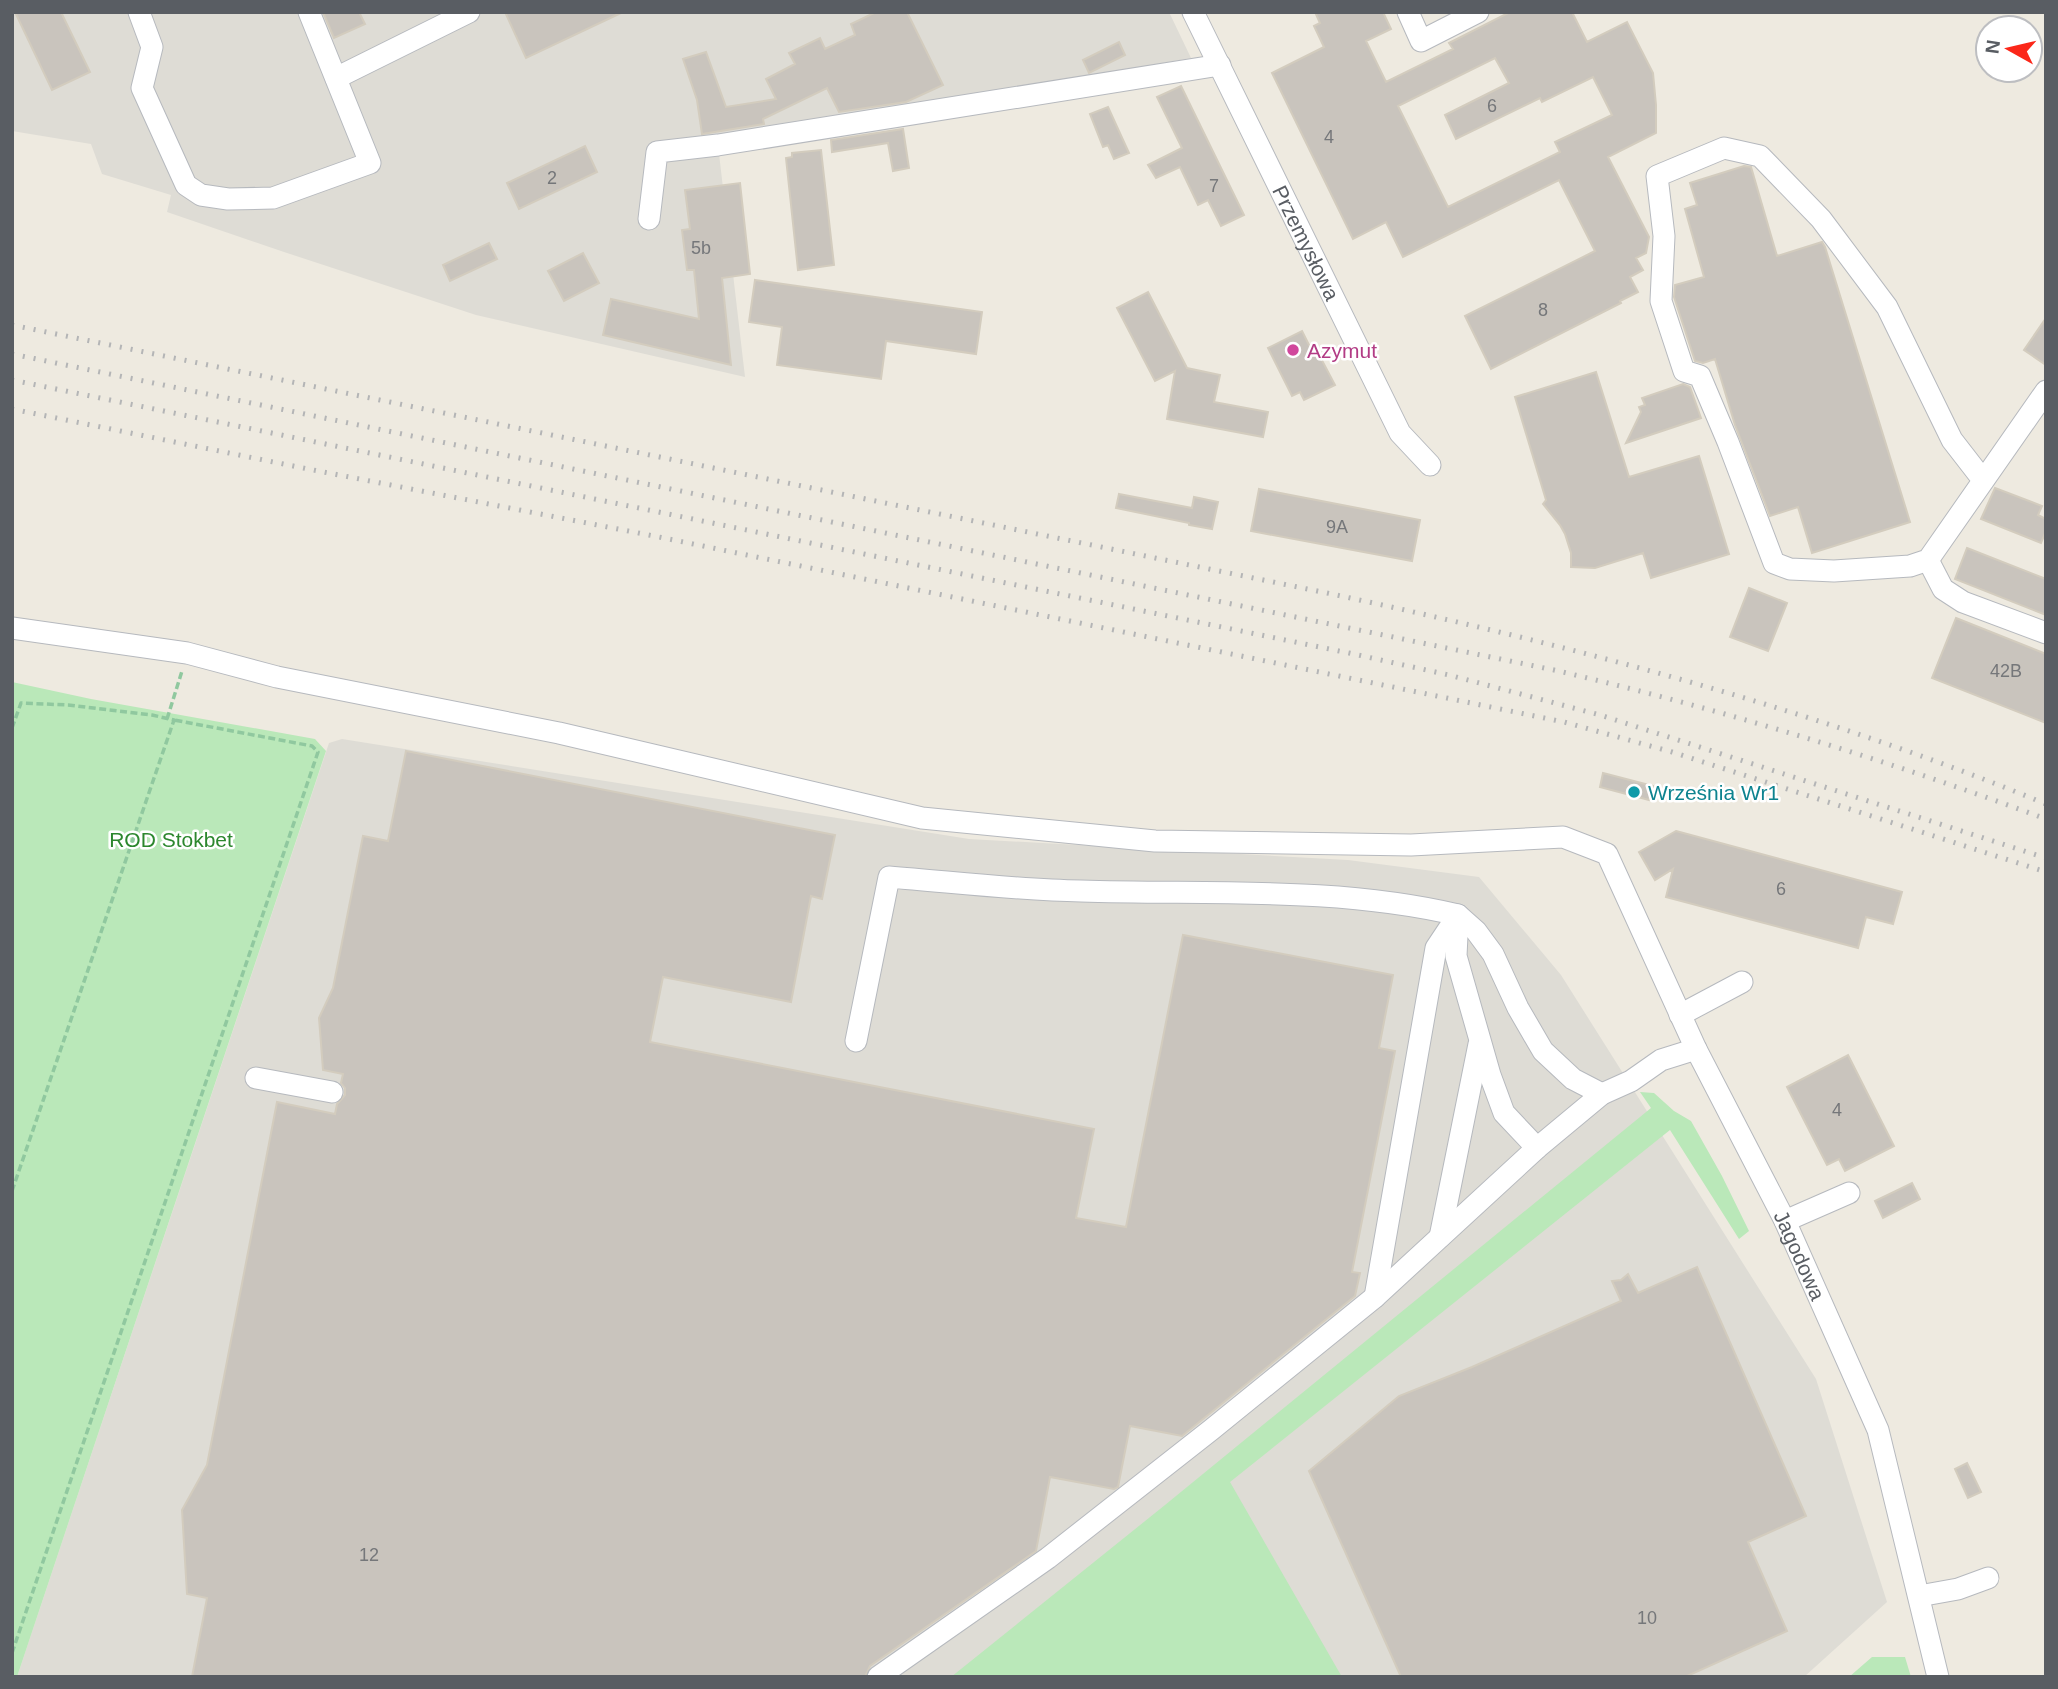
<svg xmlns="http://www.w3.org/2000/svg" width="2058" height="1689" font-family="Helvetica,sans-serif">
<style>
.industrial{fill:#dedcd5}
.green{fill:#bae8b9}
.building{fill:#c9c4bd;stroke:#d3ccbe;stroke-width:2;fill-rule:evenodd}
.lines{fill:none;stroke-linecap:round;stroke-linejoin:round}
.minor-casing{stroke:#b6b9be;stroke-width:23}
.path{stroke:#90c89f;stroke-width:3.5;stroke-dasharray:7 3.5;stroke-linecap:butt}
.minor{stroke:#fff;stroke-width:21}
.rail{stroke:#b4b5b6;stroke-width:5;stroke-dasharray:2 9;stroke-linecap:butt}
.hotel-dot{fill:#d1479c;stroke:#fff;stroke-width:2.5}
.culture-dot{fill:#0f9aa8;stroke:#fff;stroke-width:2.5}
.labels{text-anchor:middle;dominant-baseline:central;stroke-width:5;stroke-linejoin:round;paint-order:stroke}
.number-label{font-size:18px;fill:#75777a}
.street-label{font-size:21px;fill:#595d63;stroke:#fff}
.hotel-label{font-size:21px;fill:#b23c85;stroke:#fff;text-anchor:start}
.culture-label{font-size:21px;fill:#0d838f;stroke:#fff;text-anchor:start}
.park-label{font-size:21px;fill:#2c872e;stroke:#fff}
</style>
<rect width="100%" height="100%" fill="#eeeae0"/>
<path class="industrial" d="M12 12H1169L1191 58 855 118 718 145 745 377 476 315 284 252 167 212 171 195 102 174 91 144 12 131Z
M342 739 969 839 1348 860 1479 877 1561 975 1816 1379 1887 1602 1804 1677H17L329 743Z"/>
<path class="green" d="M12 682 91 699 315 739 326 751 17 1677H12Z
M1640 1092 1654 1093 1674 1111 1691 1121 1722 1176 1749 1231 1739 1239 1670 1130 1230 1482 1342 1677H951L1165 1505 1651 1108Z
M1872 1657H1905L1911 1677H1849Z"/>
<path class="building" d="M15 12H61L90 72 52 90Z
M323 12H359L365 24 334 38Z
M505 12H623L526 58Z
M876 12H907L943 85 906 102 839 112 827 88 763 119 764 124 702 134 697 100 683 59 706 52 726 107 776 99 766 79 795 64 789 53 820 38 825 49 855 35 851 24Z
M1315 12H1383L1391 29 1366 41 1386 82 1453 49 1449 43 1510 12H1572L1587 42 1627 22 1653 73 1656 105V133L1608 157 1649 237 1646 253 1636 258 1643 270 1630 277 1638 292 1620 301 1621 303 1491 369 1465 316 1595 251 1559 180 1403 257 1386 222 1353 239 1272 73 1324 47 1314 26 1320 23ZM1495 58 1509 83 1445 115 1456 139 1540 98 1542 102 1593 77 1612 115 1555 142 1560 152 1448 207 1398 106Z
M1119 42 1125 55 1089 73 1083 60Z
M1181 86 1244 215 1221 226 1208 200 1198 205 1180 167 1156 178 1148 165 1182 148 1157 97Z
M1108 107 1129 153 1114 159 1108 145 1103 147 1090 114Z
M903 129 909 168 893 171 888 143 832 152 831 140Z
M585 146 597 172 519 209 507 183Z
M821 150 834 265 798 270 786 158 792 157V153Z
M1744 166 1751 167 1777 256 1822 242 1825 247 1910 522 1812 553 1798 507 1770 516 1735 425 1715 359 1703 363 1695 361 1674 297 1675 285 1704 277 1685 209 1697 205 1690 183Z
M740 183 750 274 722 278 731 365 603 335 611 299 699 319 694 270H687L682 230 690 229 685 190Z
M489 243 497 259 450 281 443 265Z
M583 253 599 283 564 301 548 271Z
M755 280 982 312 976 354 886 341 881 379 777 365 782 327 749 322Z
M1148 292 1187 368 1220 375 1214 402 1268 412 1263 437 1167 419 1175 371 1155 381 1117 308Z
M2046 318V365L2024 350Z
M1302 331 1311 349 1315 347 1335 385 1304 400 1300 392 1292 396 1268 348Z
M1596 372 1629 477 1699 456 1729 554 1651 578 1643 553 1595 568 1571 567V553L1565 534 1560 525 1543 504 1546 500 1515 397Z
M1683 384 1690 387 1701 418 1626 443 1641 412 1639 407 1645 405 1642 398Z
M1995 488 2042 506 2038 515 2046 519V531L2041 543 1981 519Z
M1259 489 1420 520 1412 561 1251 531Z
M1119 494 1192 508 1194 497 1218 502 1212 529 1189 525V523L1116 508Z
M1967 548 2046 579V615L1955 579Z
M1749 588 1787 603 1768 651 1730 637Z
M1956 618 2046 654V723L1932 678Z
M406 751 835 835 822 899 811 896 791 1002 663 977 650 1042 1094 1129 1076 1218 1126 1227 1183 935 1393 975 1379 1048 1395 1051 1352 1272 1360 1273 1355 1296 1182 1436 1130 1426 1118 1487 1114 1489 1050 1477 1036 1551 870 1666 865 1677H192L207 1598 187 1594 182 1510 207 1465 277 1102 335 1114 337 1104 345 1095V1088L341 1083 343 1074 323 1070 319 1018 333 988 363 836 388 841Z
M1603 773 1653 786 1649 800 1600 787Z
M1676 831 1902 892 1893 924 1866 917 1858 948 1666 897 1673 869 1655 880 1639 852Z
M1848 1055 1894 1146 1845 1171 1839 1159 1827 1165 1787 1087Z
M1912 1183 1920 1199 1883 1218 1875 1201Z
M1697 1267 1806 1516 1748 1542 1787 1631 1685 1677H1401L1309 1471 1399 1396 1472 1367 1621 1301 1612 1281 1621 1280 1628 1274 1638 1293Z
M1967 1463 1981 1492 1968 1498 1955 1469Z"/>
<g class="lines">
<defs>
<g id="minor">
<path d="M139 12 152 47 142 88 186 185 201 195 228 199 273 198 370 163 309 12"/>
<path id="s1" d="M1193 12 1400 433 1430 465"/>
<path d="M1408 12 1421 41 1478 12"/>
<path d="M336 78 469 12"/>
<path d="M649 219 657 152 718 145 1220 65"/>
<path d="M1983 480 1952 440 1887 307 1821 219 1760 156 1724 148 1657 176 1664 236 1661 301 1684 371 1700 376 1728 442 1774 563 1790 569 1834 571 1910 566 1928 560 2046 391"/>
<path d="M1928 560 1943 589 1963 602 2046 633"/>
<path id="s2" d="M12 628 187 653 277 677 559 733 922 818 1155 841 1411 845 1563 837 1607 854 1696 1049 1785 1221 1878 1430 1938 1677"/>
<path d="M1680 1015 1742 982"/>
<path d="M856 1041 889 877C953 882 1017 890 1081 891 1206 895 1335 886 1458 915L1456 956 1490 1075 1504 1113 1537 1148"/>
<path d="M256 1078 332 1092"/>
<path d="M1785 1221 1849 1193"/>
<path d="M1440 1237 1479 1044"/>
<path d="M1375 1297 1436 948 1458 915 1476 931 1493 954 1518 1008 1543 1051 1573 1079 1602 1094"/>
<path d="M1919 1596 1958 1589 1988 1578"/>
<path d="M878 1677 1048 1558 1211 1430 1375 1297 1537 1148 1602 1094 1631 1081 1661 1060 1696 1049"/>
</g>
</defs>
<use href="#minor" class="minor-casing"/>
<path class="path" d="M167 719 182 671
M12 728 21 703 68 705 152 715 174 720 12 1191
M12 1653 318 752 312 746 174 720"/>
<use href="#minor" class="minor"/>
<path class="rail" d="M12 325 1327 593C1571 645 1815 709 2046 804
M12 354 1554 670C1721 709 1884 759 2046 819
M12 380 1349 653 1449 675 1600 715 2046 858
M12 409 308 469 654 536 1564 722 1672 752 2046 872"/>
</g>
<circle class="hotel-dot" cx="1293" cy="350" r="7"/>
<circle class="culture-dot" cx="1634" cy="792" r="7"/>
<g class="labels">
<g class="number-label">
<text x="1492" y="106">6</text>
<text x="1329" y="137">4</text>
<text x="552" y="178">2</text>
<text x="1214" y="186">7</text>
<text x="701" y="248">5b</text>
<text x="1543" y="310">8</text>
<text x="1337" y="527">9A</text>
<text x="2006" y="671">42B</text>
<text x="1781" y="889">6</text>
<text x="1837" y="1110">4</text>
<text x="369" y="1555">12</text>
<text x="1647" y="1618">10</text>
</g>
<g class="street-label">
<text stroke="none"><textPath href="#s1" startOffset="257">Przemysłowa</textPath></text>
<text stroke="none"><textPath href="#s2" startOffset="2065">Jagodowa</textPath></text>
</g>
<g class="hotel-label">
<text x="1307" y="350">Azymut</text>
</g>
<g class="culture-label">
<text x="1648" y="792">Września Wr1</text>
</g>
<g class="park-label">
<text x="171" y="839">ROD Stokbet</text>
</g>
</g>
<rect width="2058" height="1689" fill="none" stroke="#595d63" stroke-width="28"/>
<g transform="translate(2009 49) rotate(278)"><circle r="33" fill="#ffffff" stroke="#bdbec1" stroke-width="2"/>
<path d="M0-5L12 26L0 18L-12 26Z" fill="#fb2719"/>
<text y="-10" font-size="19" font-weight="bold" text-anchor="middle" fill="#595d63">N</text>
</g>
</svg>
